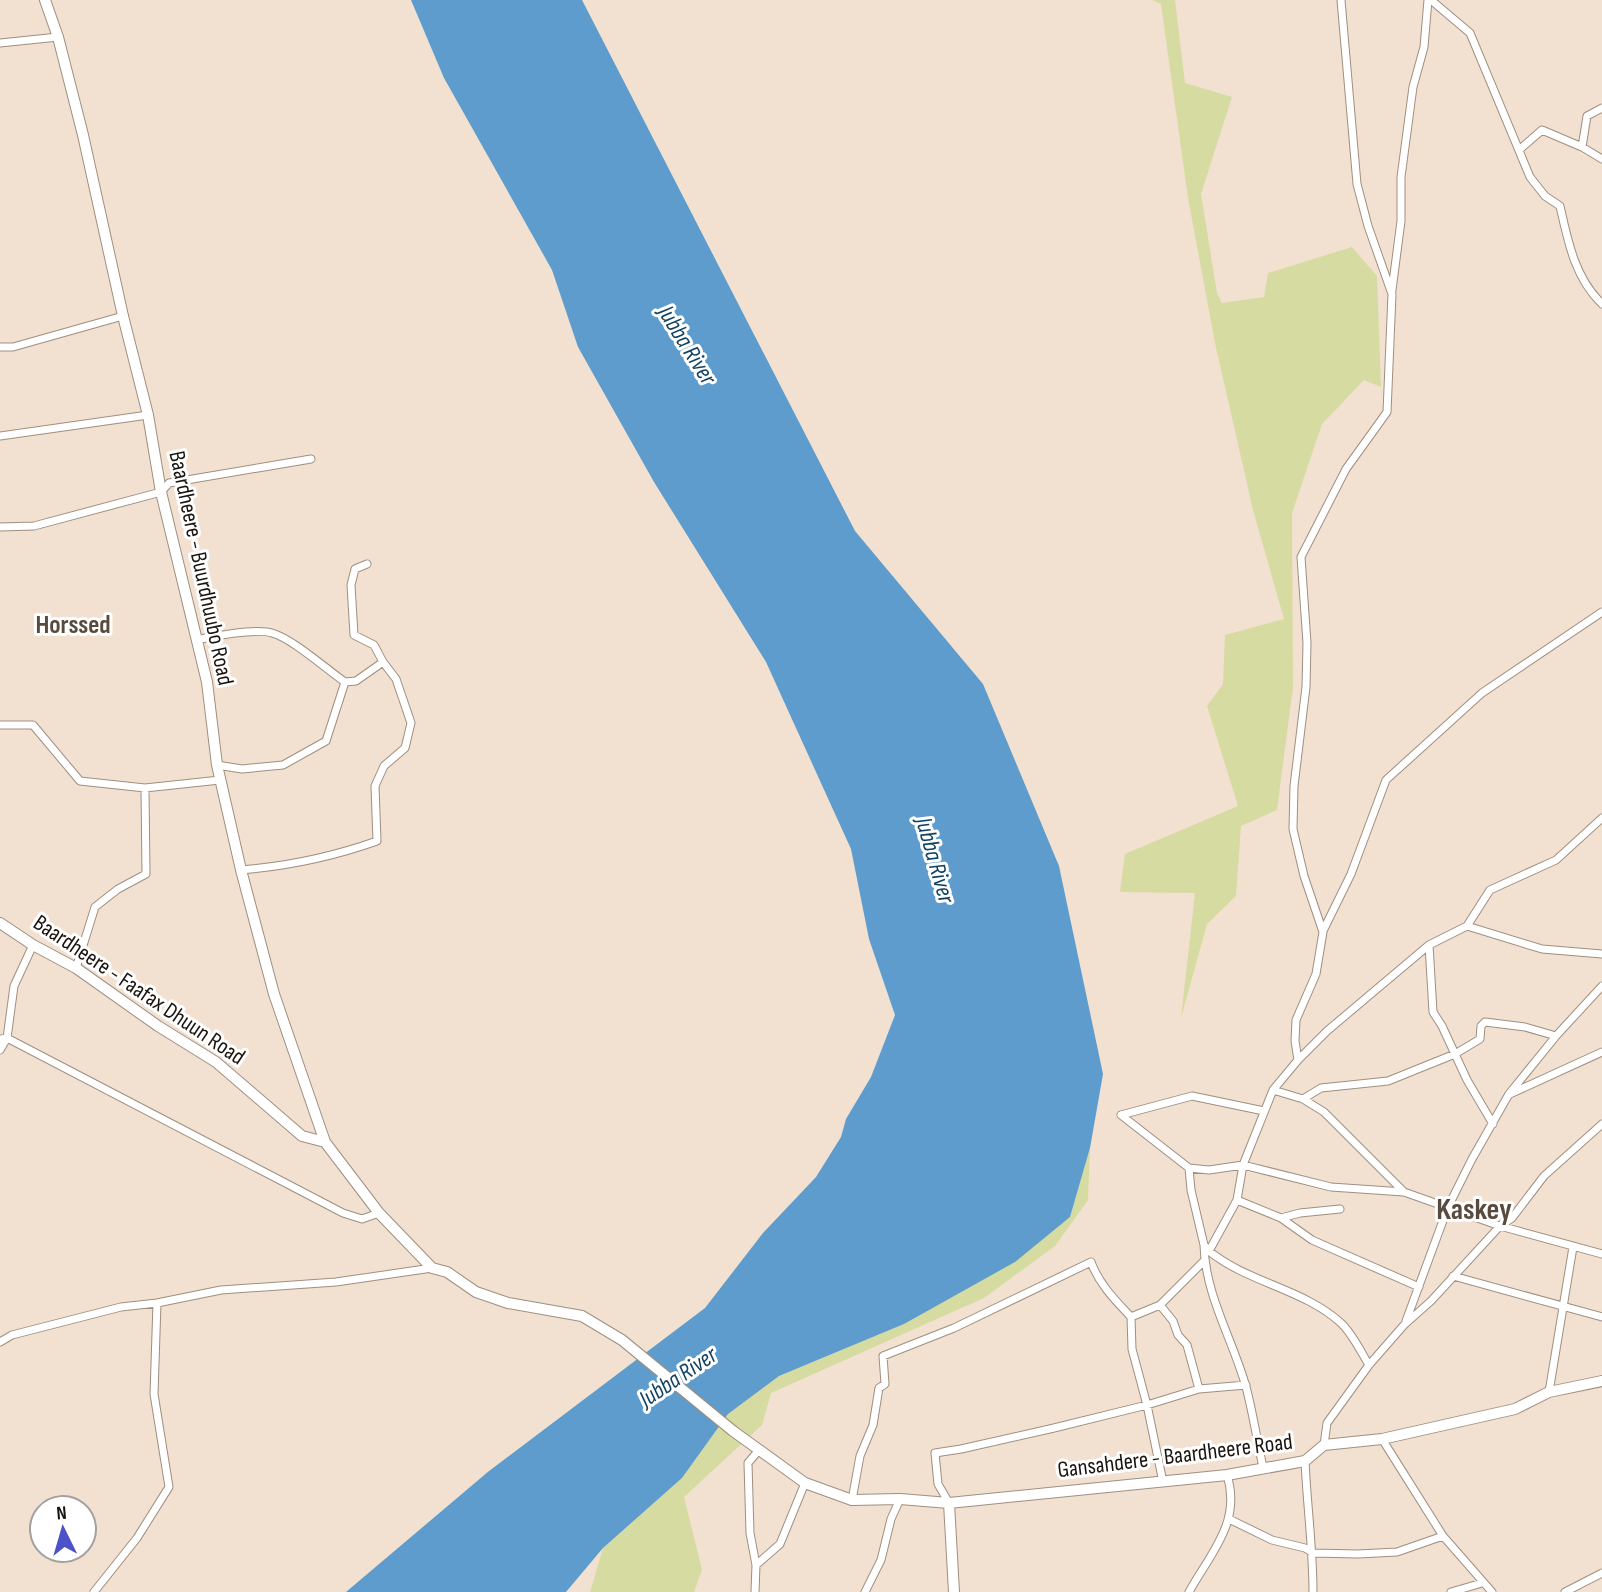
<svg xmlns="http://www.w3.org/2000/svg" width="1602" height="1592" font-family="'Sofia Sans Condensed',sans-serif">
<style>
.green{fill:#d6dba1}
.water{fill:#5d9ccc}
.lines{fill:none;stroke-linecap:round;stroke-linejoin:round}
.minor-casing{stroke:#9f8f80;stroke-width:9}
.secondary-casing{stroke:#9f8f80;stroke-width:12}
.minor{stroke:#fff;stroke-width:7}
.secondary{stroke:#fff;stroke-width:10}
.labels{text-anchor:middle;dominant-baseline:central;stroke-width:6;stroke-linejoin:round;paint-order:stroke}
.street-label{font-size:23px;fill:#1a140e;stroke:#fff}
.water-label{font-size:24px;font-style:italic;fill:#114263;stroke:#fff}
.quarter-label{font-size:26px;font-weight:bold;fill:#584a3d;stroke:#fff}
.district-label{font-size:30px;font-weight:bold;fill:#584a3d;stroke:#fff}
</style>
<rect width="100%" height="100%" fill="#f2e1d1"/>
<path class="green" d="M1152 0H1175L1185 83 1232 97 1201 194 1217 293 1222 303 1264 297 1268 273 1352 247 1377 276 1381 387 1364 380 1322 424 1292 513 1293 687 1277 810 1241 826 1236 896 1207 924 1181 1018 1195 893 1120 892 1125 854 1238 806 1207 706 1223 684 1225 635 1284 619 1253 510 1215 343 1188 198 1161 4Z
M1090 1148 1088 1200 1055 1246 984 1298 771 1393 762 1425 684 1497 702 1570 694 1592H590L603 1548 682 1478 728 1414 779 1376 904 1324 1070 1217Z"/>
<path class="water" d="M411 0H582L855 531 983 684 1059 866 1103 1074 1090 1148 1070 1217 1015 1262 904 1324 779 1376 728 1414 682 1478 603 1548 566 1592H346L489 1471 705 1308 763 1233 816 1177 841 1137 846 1119 871 1077 895 1015 869 939 851 849 766 662 654 482 578 347 552 270 444 78Z"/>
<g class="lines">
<defs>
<path id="minor" d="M1431 0 1470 33 1530 177 1545 196 1560 206C1568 242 1575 278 1602 304
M0 43 58 37
M1582 147 1587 116 1602 108
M1519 150 1542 130 1582 147 1602 159
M1392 290 1401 221V177L1413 87 1424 47 1428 0
M0 347H13L123 316
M0 436 148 415
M0 527 34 526 161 492 169 483 311 459
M196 640C214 636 256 628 272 633 293 639 326 669 345 682L326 741 283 765 242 769 217 765
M345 682 356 681 383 662
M0 725H33L80 781 145 788 220 780
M241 870C289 866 332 857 377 841L375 786 384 766 405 748 411 723 396 679 383 662 374 645 354 635 351 585 355 569 367 564
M1467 926 1542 949 1602 954
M1323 931 1351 874 1386 780 1482 693 1602 612
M1429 945 1433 1012 1442 1026 1467 1080 1493 1124
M76 968 95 907 118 889 146 874 145 788
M0 1039 7 1038 343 1213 362 1219 379 1213
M0 1050 7 1038 14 986 33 945
M1298 1060 1327 1031 1429 945 1467 926 1490 890 1556 860 1602 818
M1273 1090 1303 1099 1324 1112 1404 1192
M1510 1094 1602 1052
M1303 1099 1321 1088 1388 1081 1455 1054 1480 1039 1481 1026 1485 1022 1525 1027 1556 1036
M1121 1115 1189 1168 1209 1170 1243 1165 1331 1187 1404 1192 1500 1226 1602 1254
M1121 1115 1192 1096 1264 1111
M1189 1168 1191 1190 1204 1245
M1237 1200 1281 1218 1300 1213 1340 1209
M1281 1218 1312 1240 1419 1287
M1209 1251C1248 1283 1305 1289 1342 1324 1353 1335 1361 1352 1369 1365
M1453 1276 1602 1317
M1131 1317 1160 1305
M1406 1321 1448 1207 1472 1159 1509 1094 1556 1036 1602 986
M0 1342 12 1335 121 1307 157 1303 221 1290 336 1282 432 1268
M1199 1389 1187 1345 1178 1335 1173 1321 1160 1305 1204 1261
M1549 1392 1573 1247
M1382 1439 1443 1536 1492 1592
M1324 1445 1327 1423 1369 1365 1404 1325 1431 1301 1500 1226 1512 1218 1544 1176 1602 1124
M1305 1461C1307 1505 1313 1548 1313 1592
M1263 1467C1257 1441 1253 1413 1246 1387 1233 1340 1205 1295 1204 1245L1209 1251 1237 1200 1243 1165 1273 1090 1298 1060 1295 1041 1296 1020 1316 974 1323 932 1304 876 1293 829 1294 786 1306 687 1307 643 1301 557 1346 469 1387 412 1392 294 1368 226 1357 184 1341 0
M852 1500 860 1456 873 1425 879 1388 885 1384 883 1356 954 1328 1091 1262C1099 1284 1115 1300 1131 1317L1132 1349 1147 1405 1163 1482
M949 1503 938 1484 935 1453 961 1449 1054 1428 1147 1405 1199 1389 1246 1385
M1229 1519 1272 1540 1305 1548 1313 1553 1358 1554 1397 1552 1443 1536
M756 1565 780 1544 805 1483
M94 1592 137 1538 169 1487 154 1394 157 1303
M755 1592 756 1565 750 1533 748 1463 759 1450
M865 1592 881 1560 891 1519 900 1499
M1189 1592C1210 1554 1242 1522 1227 1475
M1451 1592 1482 1583
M1565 1592 1602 1573"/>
<path id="secondary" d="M45 0 58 37 83 135 123 316 148 415 161 492 207 682 217 765 241 870 274 994 325 1142
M0 923 33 945 76 968 158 1026 216 1062 302 1136 325 1142 379 1213 432 1268 447 1272 476 1292 508 1303 582 1316 622 1340 733 1431 805 1483 852 1500 900 1499 949 1503 1227 1475 1305 1461 1324 1445 1382 1439 1515 1409 1549 1392 1602 1381
M949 1503 954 1592"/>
</defs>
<use href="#minor" class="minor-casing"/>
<use href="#secondary" class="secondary-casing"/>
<use href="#minor" class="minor"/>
<use href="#secondary" class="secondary"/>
</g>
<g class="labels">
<g class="street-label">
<text transform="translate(201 568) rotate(78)">Baardheere - Buurdhuubo Road</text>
<text transform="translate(139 990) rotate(34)">Baardheere - Faafax Dhuun Road</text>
<text transform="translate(1175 1456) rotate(-7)">Gansahdere - Baardheere Road</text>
</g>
<g class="water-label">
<text transform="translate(687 345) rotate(58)">Jubba River</text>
<text transform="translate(935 860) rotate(74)">Jubba River</text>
<text transform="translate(678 1377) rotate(-34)">Jubba River</text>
</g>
<g class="quarter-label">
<text x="73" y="625">Horssed</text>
</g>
<g class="district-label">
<text x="1474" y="1210">Kaskey</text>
</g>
</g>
<g transform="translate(63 1529) rotate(355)"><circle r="33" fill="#ffffff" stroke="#a3a19f" stroke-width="2"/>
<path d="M0-5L12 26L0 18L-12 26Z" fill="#4c51c7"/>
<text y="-10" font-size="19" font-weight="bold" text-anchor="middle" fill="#1a140e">N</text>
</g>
</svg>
